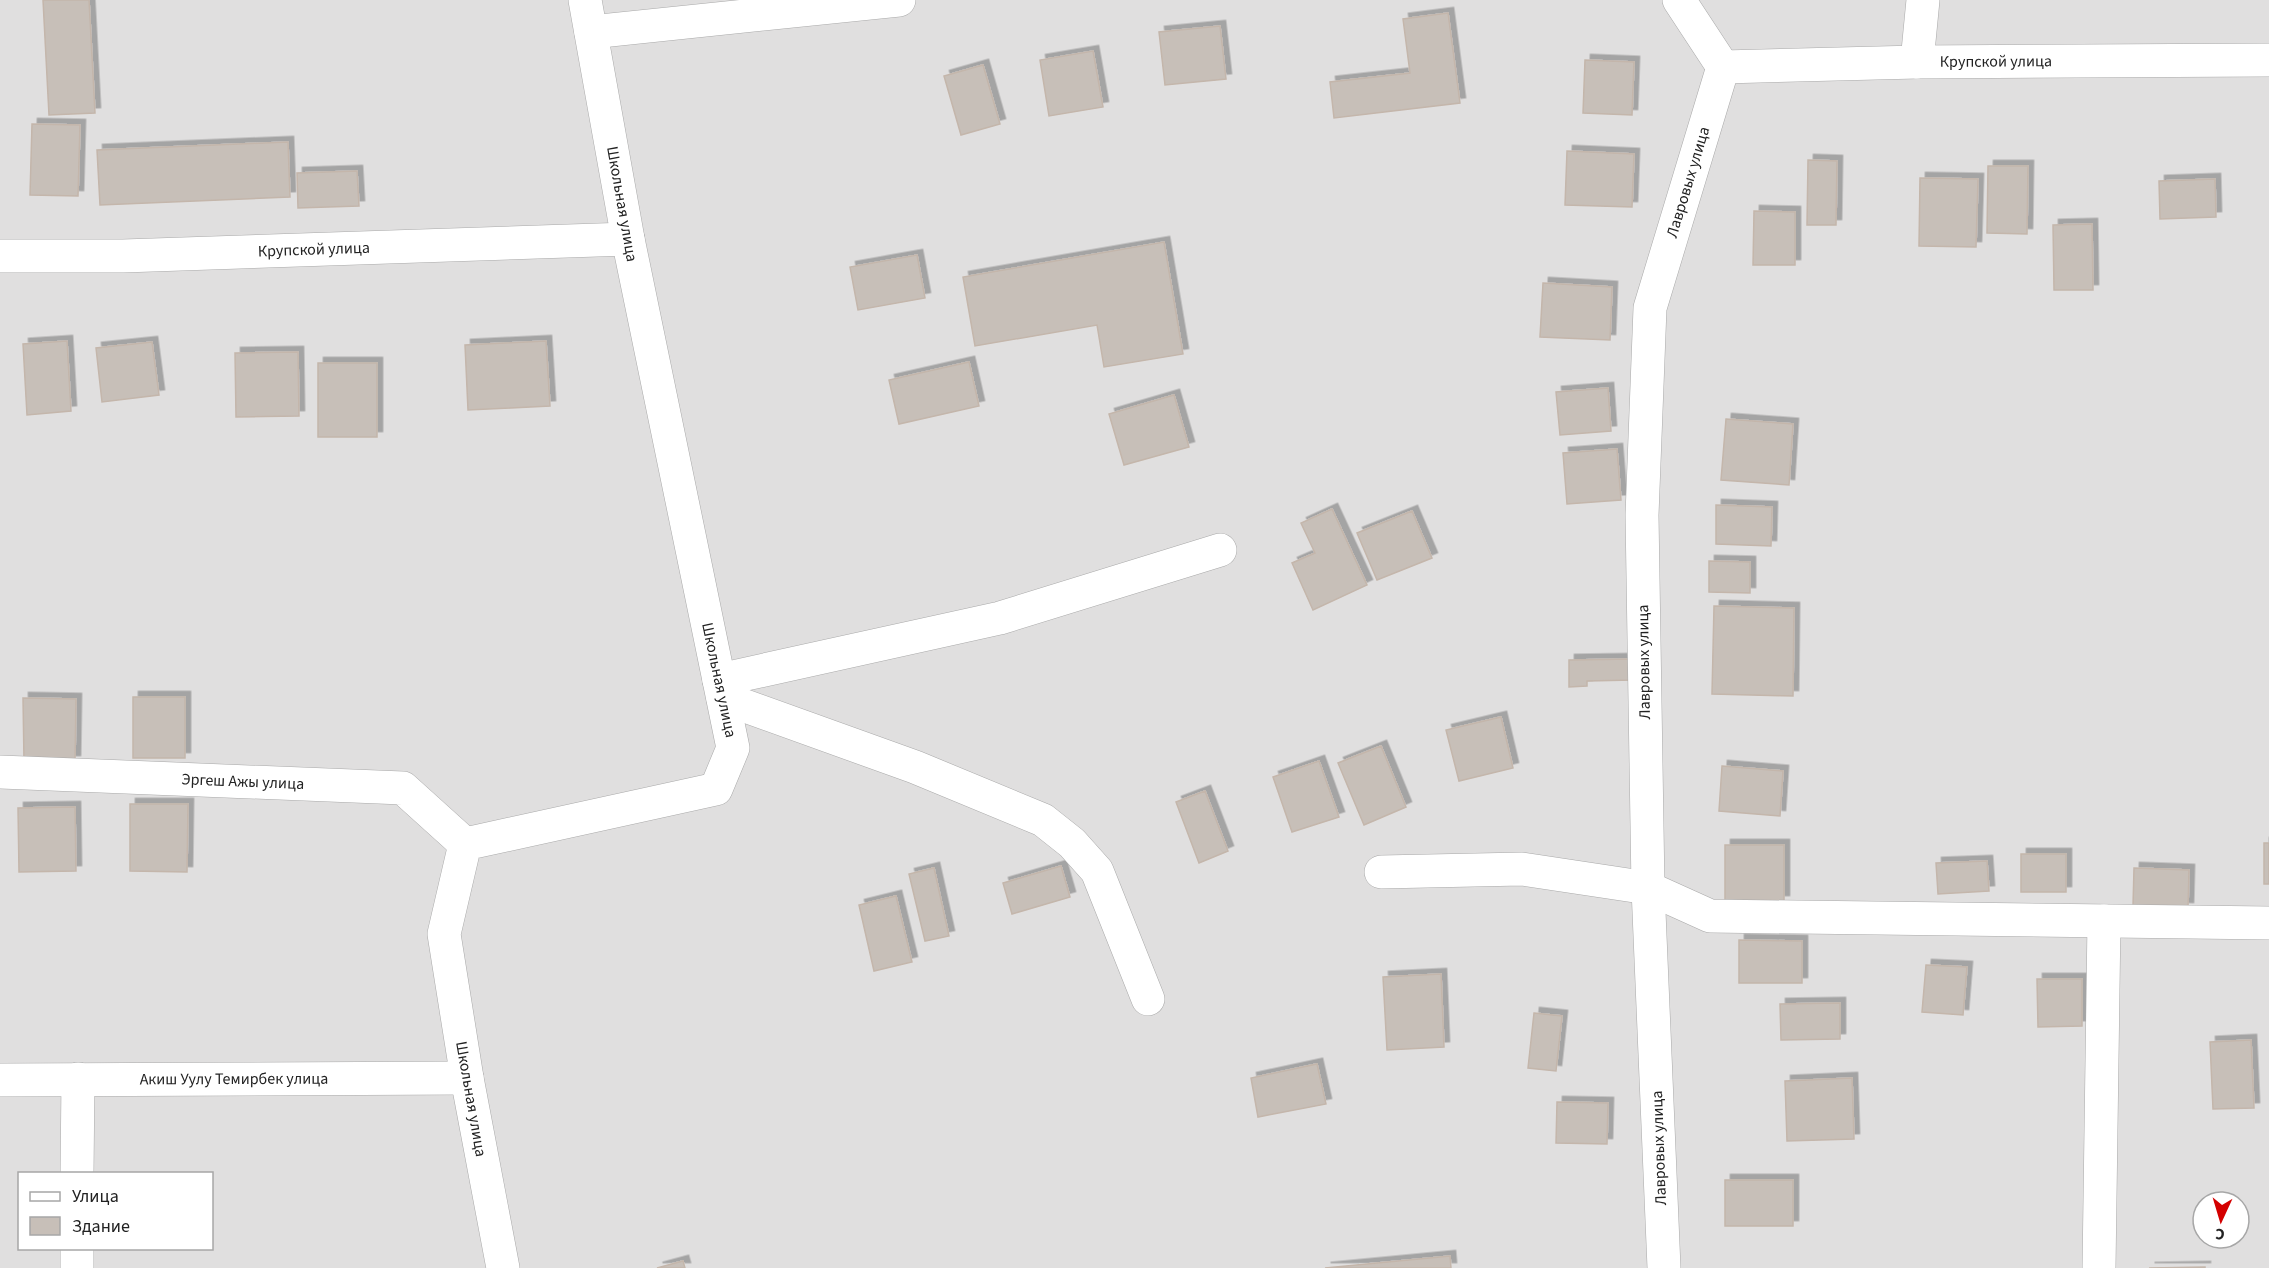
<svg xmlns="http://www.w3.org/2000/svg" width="2269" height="1268" font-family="'Source Sans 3',sans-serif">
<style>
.residential{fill:#e0dfdf;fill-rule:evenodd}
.building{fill:#c7bfb8;stroke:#c4b6ab;stroke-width:1.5;filter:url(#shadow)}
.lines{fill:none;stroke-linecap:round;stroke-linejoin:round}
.minor-casing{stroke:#a9a9a9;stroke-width:34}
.minor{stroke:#fff;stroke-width:33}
.labels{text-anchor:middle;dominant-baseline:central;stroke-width:6;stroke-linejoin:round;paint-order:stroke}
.street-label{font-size:16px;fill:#222;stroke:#fff}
</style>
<defs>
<filter id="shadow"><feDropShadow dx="5.5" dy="-5.5" stdDeviation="0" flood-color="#0004"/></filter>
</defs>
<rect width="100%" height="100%" fill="#f2efe9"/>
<path class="residential" d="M0 0H2269V1268H0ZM20 1174H212V1248H20ZM2203 1202H2239V1238H2203Z"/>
<path class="building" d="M43 0H89L95 113 49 115Z
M1448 13 1460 103 1334 118 1330 82 1410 73 1403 19Z
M1220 26 1226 79 1165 85 1159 32Z
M1093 51 1103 107 1049 116 1040 60Z
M1585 60 1634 62 1632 115 1583 113Z
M983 65 1000 124 961 135 944 76Z
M32 124 80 125 78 196 30 195Z
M288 142 290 197 100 205 97 150Z
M1567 151 1634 154 1632 207 1565 205Z
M1808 160 1837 161 1836 225H1807Z
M1988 166H2028L2027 234 1987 233Z
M357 171 359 206 298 208 297 173Z
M1920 178 1978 179 1976 247 1919 246Z
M2215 179 2216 217 2160 219 2159 181Z
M1754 211 1795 212V265H1753Z
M2092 224 2093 290H2054L2053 225Z
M1164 242 1183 354 1104 367 1097 325 975 346 963 277Z
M917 255 925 298 858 310 850 267Z
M1543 283 1612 287 1610 340 1540 337Z
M67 341 71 411 27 415 23 344Z
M546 341 550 406 468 410 465 345Z
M152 342 159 395 102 402 96 348Z
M298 352 299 416 236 417 235 353Z
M969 362 979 406 899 424 889 380Z
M318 363H377V437H318Z
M1608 388 1611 431 1560 435 1556 392Z
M1174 395 1189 447 1124 465 1109 414Z
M1726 419 1793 424 1789 485 1721 480Z
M1617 449 1621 500 1567 504 1563 453Z
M1716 505 1772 507 1771 546 1716 544Z
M1332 509 1367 585 1313 610 1292 563 1315 553 1301 523Z
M1412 511 1432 558 1377 580 1357 533Z
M1709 561 1750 562V593L1709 592Z
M1714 606 1794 608 1793 696 1712 694Z
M1633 659V680L1587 681V686L1569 687V660Z
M133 697H185V758H133Z
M23 698 76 699 75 761H24Z
M1501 717 1513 768 1459 781 1446 730Z
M1381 746 1406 807 1364 825 1338 763Z
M1319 761 1339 817 1292 832 1273 777Z
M1722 766 1783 771 1780 816 1719 811Z
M1205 791 1228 851 1199 863 1176 802Z
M130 804H188L187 872 130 871Z
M75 807 76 871 19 872 18 808Z
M2264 843H2269V884H2264Z
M1725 845H1784V901H1725Z
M2021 854H2066V892H2021Z
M1987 861 1989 891 1938 894 1936 863Z
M1061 866 1070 897 1012 914 1003 883Z
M934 868 949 936 925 941 909 874Z
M2134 868 2189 870 2188 908 2133 906Z
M896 896 912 962 874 971 859 905Z
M1739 940 1802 941V983H1739Z
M1926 965 1967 967 1963 1015 1922 1012Z
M1441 974 1444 1047 1387 1050 1383 977Z
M2037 979H2082V1026L2038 1027Z
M1840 1003V1039L1781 1040 1780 1004Z
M1534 1013 1562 1016 1556 1071 1528 1068Z
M2251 1040 2254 1108 2213 1109 2210 1042Z
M1317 1064 1326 1104 1258 1117 1251 1078Z
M1852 1078 1854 1139 1787 1141 1785 1081Z
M1557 1102 1608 1103 1607 1144 1556 1143Z
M1725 1180H1793V1226H1725Z
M1450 1256 1451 1268H1325Z
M683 1261 685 1268H657Z
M2205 1267V1268H2149Z"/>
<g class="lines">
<defs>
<g id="minor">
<path d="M1679 0 1723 67"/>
<path d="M591 32 899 0"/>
<path d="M1917 62 1923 0"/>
<path id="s1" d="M1723 67 1917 62 2269 60"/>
<path id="s2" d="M0 256H123L628 239"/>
<path d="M719 680 1000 618 1220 550"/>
<path d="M723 698 915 767 1043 820 1072 843 1097 871 1148 999"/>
<path id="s3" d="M0 772 403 788 465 844"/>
<path d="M1381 872 1522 869 1648 888 1710 916 2269 923"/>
<path id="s4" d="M0 1080 467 1078"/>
<path d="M77 1174 78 1079"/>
<path d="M77 1268V1248"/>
<path d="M503 1268 467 1078 444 934 465 844 716 789 733 748 628 239 585 0"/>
<path id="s5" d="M1664 1268 1648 888 1642 515 1650 308 1723 67"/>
<path d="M2099 1268 2104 921"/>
</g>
</defs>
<use href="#minor" class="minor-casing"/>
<use href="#minor" class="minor"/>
</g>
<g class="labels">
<g class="street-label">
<text stroke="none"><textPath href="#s1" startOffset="273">Крупской улица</textPath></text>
<text stroke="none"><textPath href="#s5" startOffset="1092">Лавровых улица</textPath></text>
<text transform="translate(622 204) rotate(80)">Школьная улица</text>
<text stroke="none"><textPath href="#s2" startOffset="314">Крупской улица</textPath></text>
<text transform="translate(1644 662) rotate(-91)">Лавровых улица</text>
<text transform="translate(719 680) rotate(78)">Школьная улица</text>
<text stroke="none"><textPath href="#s3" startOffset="243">Эргеш Ажы улица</textPath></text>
<text stroke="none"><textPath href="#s4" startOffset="234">Акиш Уулу Темирбек улица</textPath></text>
<text transform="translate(471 1099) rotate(80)">Школьная улица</text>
<text transform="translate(1659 1148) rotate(-92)">Лавровых улица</text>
</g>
</g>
<rect x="18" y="1172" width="195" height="78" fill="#ffffff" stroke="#a7a7a7" stroke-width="1.5"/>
<rect x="30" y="1192" width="30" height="9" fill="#ffffff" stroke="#a7a7a7" stroke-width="1.5"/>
<text x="72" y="1202" font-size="18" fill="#222222">Улица</text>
<rect x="30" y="1217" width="30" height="18" fill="#c7bfb8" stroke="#a7a7a7" stroke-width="1.5"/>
<text x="72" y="1232" font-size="18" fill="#222222">Здание</text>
<g transform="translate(2221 1220) rotate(184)"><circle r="28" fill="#ffffff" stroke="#a7a7a7" stroke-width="1.5"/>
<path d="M0-4.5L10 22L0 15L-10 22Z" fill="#d40000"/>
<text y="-9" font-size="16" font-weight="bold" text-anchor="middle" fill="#222222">С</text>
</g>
</svg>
